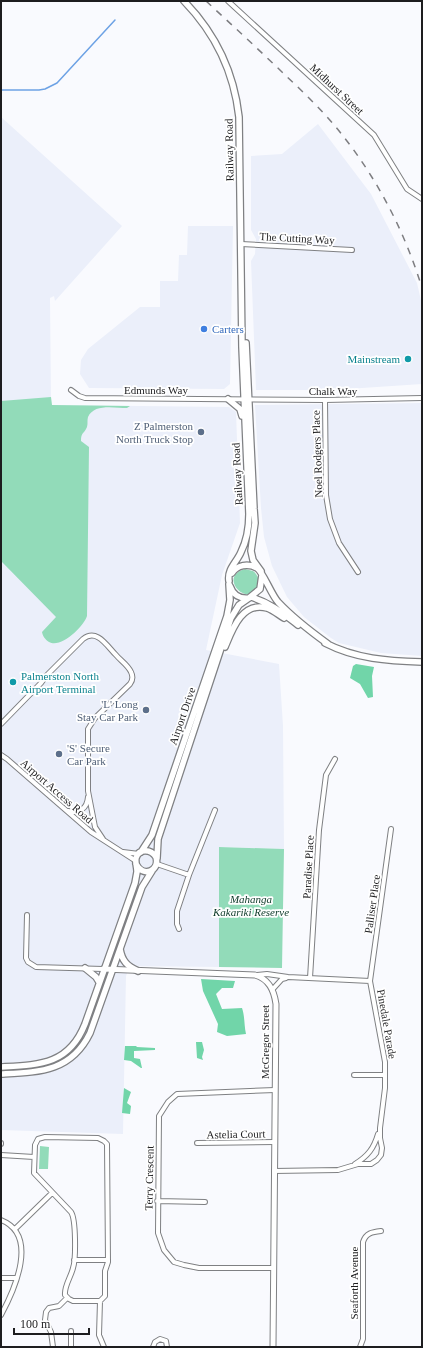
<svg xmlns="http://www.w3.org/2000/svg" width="423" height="1348" font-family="Georgia,serif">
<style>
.built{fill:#ebeffa}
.green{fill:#92dbb9}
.forest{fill:#71d5a9}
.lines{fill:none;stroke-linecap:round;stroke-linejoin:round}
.stream{stroke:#6da2e5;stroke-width:1.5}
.minor-casing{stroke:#7f8083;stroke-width:6}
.tertiary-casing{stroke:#7f8083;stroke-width:7}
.secondary-casing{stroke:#7f8083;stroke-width:8}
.minor{stroke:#fff;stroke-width:4}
.tertiary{stroke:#fff;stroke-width:5}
.secondary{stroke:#fff;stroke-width:5.5}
.rail{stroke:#7d7d80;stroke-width:1.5;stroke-dasharray:7 7;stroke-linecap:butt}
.shop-dot{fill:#3f7fe0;stroke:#fff;stroke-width:1.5}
.culture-dot{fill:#0f9aa8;stroke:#fff;stroke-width:1.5}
.service-dot{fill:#5c6f8a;stroke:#fff;stroke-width:1.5}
.labels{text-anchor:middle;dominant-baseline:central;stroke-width:3.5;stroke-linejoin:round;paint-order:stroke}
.street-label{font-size:11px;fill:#1d1d1f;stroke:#fff}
.shop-label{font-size:11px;fill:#366cbe;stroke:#fff;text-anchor:start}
.culture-label{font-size:11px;fill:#0d838f;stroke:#fff;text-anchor:end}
.service-label{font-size:11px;fill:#4e5e75;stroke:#fff;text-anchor:end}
.park-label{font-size:11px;font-style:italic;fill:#0b3827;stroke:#fff}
</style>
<rect width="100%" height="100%" fill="#f9fafe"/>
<path class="built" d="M1 117 122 226 55 301 54 296 50 298 51 405 229 407 236 412 240 523 222 575 206 650 279 664 283 726 284 849 219 847V967L130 966 126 976 123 1134 1 1130Z
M318 124 371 194 417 283 422 305V384L332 390H256L251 261 255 254 256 239 251 230V156L282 154Z
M188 226H233L230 384 224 389 89 388 80 374 81 360 88 349 140 307H160V281H178L179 255H187Z
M422 403V656L381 653 339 643 331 638 304 617 287 597 272 566 264 537 261 508 255 405Z"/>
<path class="green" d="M51 397 52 405 130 406 127 408C115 408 94 403 88 417 87 420 88 424 87 427 84 434 81 432 81 441L89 447 87 616C84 626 61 649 49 642 45 639 43 637 42 632L56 617 2 562 1 563V401Z
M245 569 253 571C257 574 260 579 258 585 250 610 216 577 245 569Z
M219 847 284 849 282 968 219 967Z
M40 1146 49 1147 48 1169H39Z"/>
<path class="forest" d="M356 664 374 667 372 676 373 697 368 698 360 684 350 678 353 666Z
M201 979 235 981 233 988H222L216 994 222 1009 242 1008C245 1017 244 1025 246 1034L227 1036 217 1032 218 1024 203 991Z
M196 1042H202L204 1050 202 1057 203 1060 197 1058Z
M125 1046H136L137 1047 155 1048V1050L134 1051V1058L140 1059 142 1068H141L131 1061 124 1060Z
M124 1088 131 1092 127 1103 131 1106 130 1114 122 1113Z"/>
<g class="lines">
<path class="stream" d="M1 90H39L45 89 57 83 115 20"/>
<defs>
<path id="minor" d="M228 1 374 135 407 189 422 199
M241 244 352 250
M71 390 79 396 85 398 325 400 422 398
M325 400 326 495 330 519 339 543 358 572
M1 724 41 683 47 675 83 639C97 628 107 646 116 655 120 660 128 665 131 672 133 676 133 680 130 684L95 718 88 729V791L95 827 103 839
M1 755 7 759 91 832 136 861
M68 811C79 814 87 809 88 797
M123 852 139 854
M157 864 189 875
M27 915 26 958 28 962 36 967 103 969
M179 929 177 924V911L189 875 215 810
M257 975 267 974 288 977 370 981
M310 978 319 830 326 775 335 759
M272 990 282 979 286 978
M354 1075H385
M45 1137 98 1138 104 1141 107 1144 108 1262 105 1271V1296L100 1301H73L69 1299 65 1295C64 1286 71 1277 73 1268 76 1259 76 1219 71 1212L34 1173 35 1145 38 1139Z
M197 1143 275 1142
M1 1144V1143
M1 1155 34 1157
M355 1164C368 1156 374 1148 378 1134
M274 1171 338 1170 358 1164H371L377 1160 381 1155 382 1148 380 1138V1128L385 1088V1062L370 981 391 829
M157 1201 205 1202
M1 1220C39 1235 15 1289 1 1315
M15 1229 52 1193
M74 1260H108
M273 1268H199L184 1265 174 1262 164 1250 158 1233 159 1116 168 1102 177 1094 275 1090
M1 1278H17
M100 1301 99 1335 104 1347
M53 1347 51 1332 45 1320 46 1312 49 1308 59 1306 67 1298
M71 1347V1331
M153 1347 155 1342 160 1339 166 1341 167 1347
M360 1347 363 1339V1242C366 1233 372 1232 381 1231"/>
<path id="tertiary" d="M103 969 255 975C269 979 274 990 276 1004L273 1347"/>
<path id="secondary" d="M184 1C216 34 234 72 239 117L242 347 249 514C249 527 247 540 241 552 237 562 227 569 229 581
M246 343 254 509 255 523 251 551 253 560 261 571
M228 399 240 409 242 416
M232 573C237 565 248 563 257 568 263 572 271 594 278 602 293 618 310 631 328 644
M230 586C233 595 240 599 249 598L260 589 262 575
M251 597C272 604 281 612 298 625
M325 643C356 659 388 661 422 662
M225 647C232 630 242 601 267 608 273 610 279 615 284 618
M141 852 152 835 227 616 230 600 229 584
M157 858 158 839 231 618 239 605 249 598
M120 949C122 961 127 966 138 971
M85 968 96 977 99 982
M1 1067C39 1065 69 1065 85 1024L135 883 137 872V871C137 867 135 862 136 858 139 848 151 849 156 857 160 871 143 878 136 864
M1 1074C39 1072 71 1072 90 1033L142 887 152 871"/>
</defs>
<use href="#minor" class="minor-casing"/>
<use href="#tertiary" class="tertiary-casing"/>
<use href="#secondary" class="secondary-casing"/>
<use href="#minor" class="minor"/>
<use href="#tertiary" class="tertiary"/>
<use href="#secondary" class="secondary"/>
<path class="rail" d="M206 1C232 25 257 48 282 72 300 89 319 107 335 126 375 174 404 229 422 288"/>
</g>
<circle class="shop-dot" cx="204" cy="329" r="4"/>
<g class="culture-dot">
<circle cx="408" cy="359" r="4"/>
<circle cx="13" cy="682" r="4"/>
</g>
<g class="service-dot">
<circle cx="201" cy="432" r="4"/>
<circle cx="146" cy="710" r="4"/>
<circle cx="59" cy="754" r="4"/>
</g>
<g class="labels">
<g class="street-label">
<text transform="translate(337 89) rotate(43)">Midhurst Street</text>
<text transform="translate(229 150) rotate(-91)">Railway Road</text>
<text transform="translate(297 238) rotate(3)">The Cutting Way</text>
<text x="156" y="390">Edmunds Way</text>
<text x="333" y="391">Chalk Way</text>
<text transform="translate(317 454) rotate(-92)">Noel Rodgers Place</text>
<text transform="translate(237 474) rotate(-93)">Railway Road</text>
<text transform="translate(182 716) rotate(-71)">Airport Drive</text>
<text transform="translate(57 791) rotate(41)">Airport Access Road</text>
<text transform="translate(308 867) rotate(-87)">Paradise Place</text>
<text transform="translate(372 904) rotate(-82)">Palliser Place</text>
<text transform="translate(387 1024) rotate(80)">Pinedale Parade</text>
<text transform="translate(265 1042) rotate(-90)">McGregor Street</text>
<text transform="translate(236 1134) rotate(-1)">Astelia Court</text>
<text transform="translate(149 1178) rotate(-89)">Terry Crescent</text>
<text transform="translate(354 1283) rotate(-90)">Seaforth Avenue</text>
</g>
<g class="shop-label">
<text x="212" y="329">Carters</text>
</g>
<g class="culture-label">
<text x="400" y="359">Mainstream</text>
<text x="21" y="676" text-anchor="start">Palmerston North<tspan x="21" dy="13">Airport Terminal</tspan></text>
</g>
<g class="service-label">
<text x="193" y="426">Z Palmerston<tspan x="193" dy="13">North Truck Stop</tspan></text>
<text x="138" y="704">'L' Long<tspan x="138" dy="13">Stay Car Park</tspan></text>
<text x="67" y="748" text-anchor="start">'S' Secure<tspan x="67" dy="13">Car Park</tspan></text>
</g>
<g class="park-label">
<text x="251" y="899">Mahanga<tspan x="251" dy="13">Kakariki Reserve</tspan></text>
</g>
</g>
<rect width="423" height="1348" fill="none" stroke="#1d1d1f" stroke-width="4"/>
<path d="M14 1328v6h75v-6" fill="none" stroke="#1d1d1f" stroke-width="2"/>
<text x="20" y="1328" font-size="12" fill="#1d1d1f" stroke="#ffffff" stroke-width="3" paint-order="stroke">100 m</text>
</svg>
